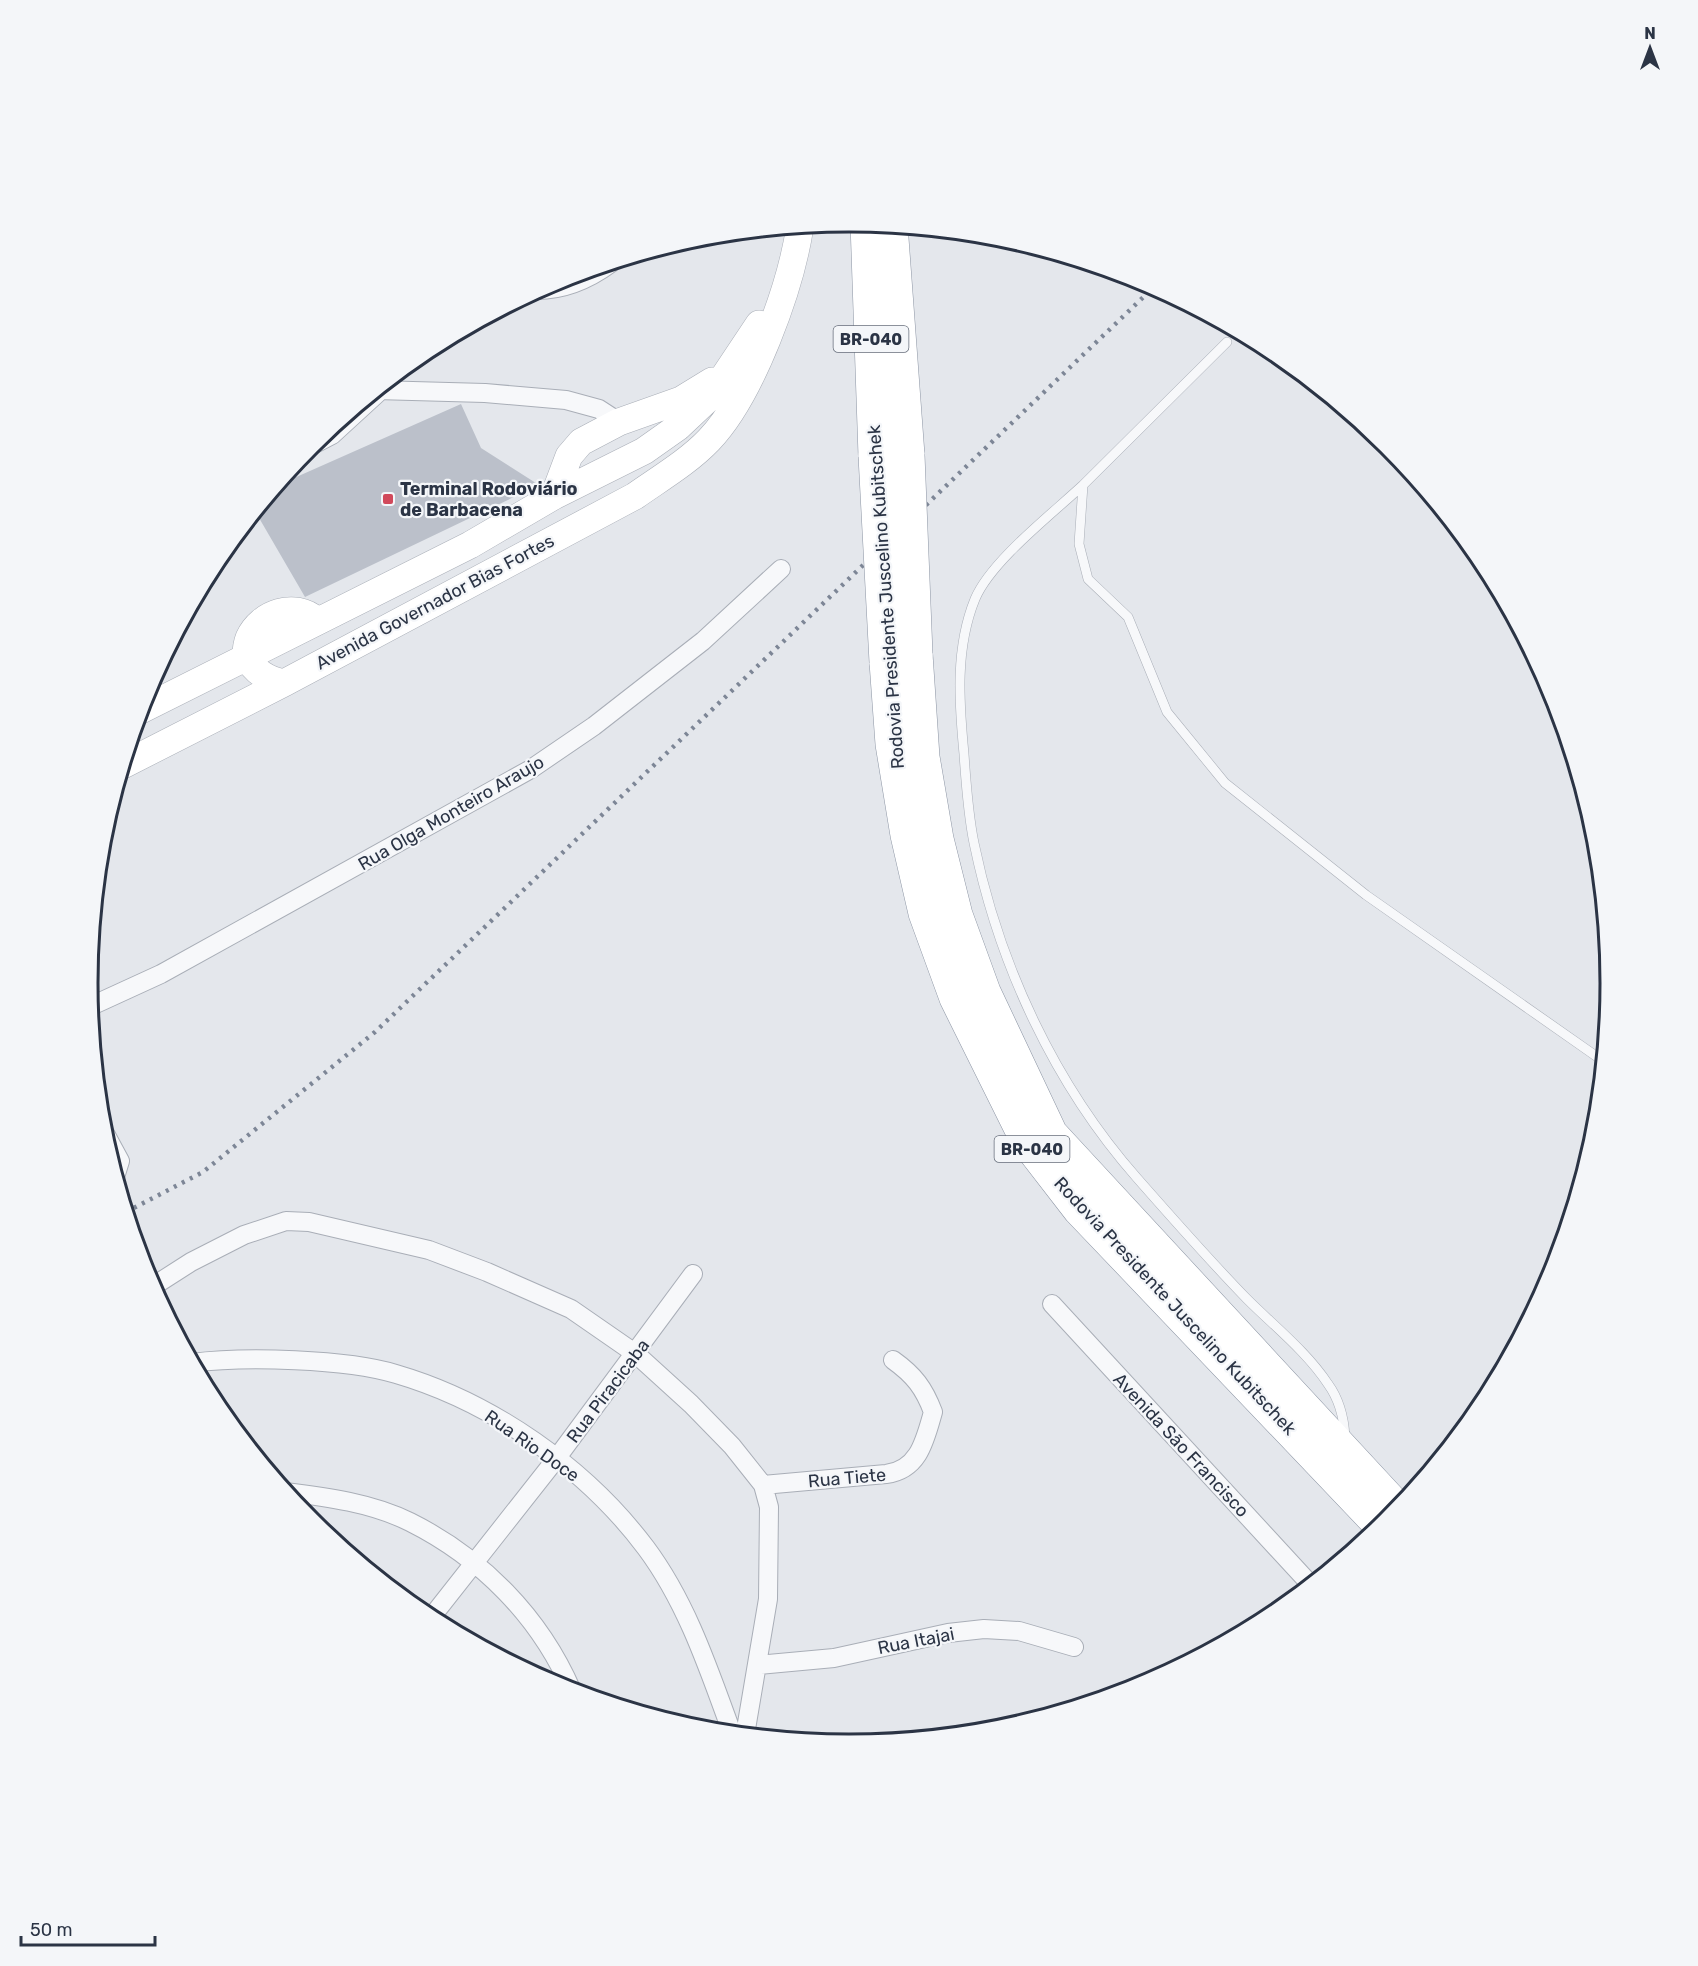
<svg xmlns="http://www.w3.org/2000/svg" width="1698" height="1966" font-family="Rubik,sans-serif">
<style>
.building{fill:#bbc0ca}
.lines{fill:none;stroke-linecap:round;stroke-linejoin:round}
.lane-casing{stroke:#a9aeb7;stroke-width:10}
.street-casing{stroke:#a9aeb7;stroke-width:20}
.secondary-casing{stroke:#a9aeb7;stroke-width:28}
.highway-casing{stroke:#8b94a3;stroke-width:34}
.lane{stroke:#f7f8fa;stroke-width:9}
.street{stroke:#f7f8fa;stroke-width:18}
.secondary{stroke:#fff;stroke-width:27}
.highway{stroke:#fff;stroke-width:33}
.rail{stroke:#7d8696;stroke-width:4.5;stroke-dasharray:3 6;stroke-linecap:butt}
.highway-bridge-casing{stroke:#8b94a3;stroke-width:34;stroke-linecap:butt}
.highway-bridge{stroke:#fff;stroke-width:33}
.poi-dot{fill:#d1495b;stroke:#f4f6f9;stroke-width:2}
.labels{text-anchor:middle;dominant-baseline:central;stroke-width:4.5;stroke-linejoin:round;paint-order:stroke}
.shield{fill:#f4f6f9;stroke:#676e7b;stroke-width:1.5}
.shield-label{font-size:16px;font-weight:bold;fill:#2b3445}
.poi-label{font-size:18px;font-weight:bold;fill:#2b3445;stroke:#f4f6f9;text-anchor:start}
.street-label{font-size:18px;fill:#2b3445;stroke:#f4f6f9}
.rim{fill:none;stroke:#2b3445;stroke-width:3}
</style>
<rect width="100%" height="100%" fill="#e4e7ec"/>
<path class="building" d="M461 404 481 448 539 485 305 597 255 511 276 486Z"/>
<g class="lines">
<defs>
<path id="lane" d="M1227 342 1083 485 1079 544 1088 579 1128 617 1167 712 1225 783 1366 895 1603 1061
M1083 485C1052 514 991 561 975 599 955 648 959 702 964 754 966 783 968 814 974 843 999 965 1055 1085 1137 1178 1173 1219 1209 1260 1247 1299 1274 1326 1307 1352 1328 1384 1339 1399 1344 1419 1345 1437"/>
<path id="street" d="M537 290C565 290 588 280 611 263
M376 390 485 393 566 400 599 409 619 422
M307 448 332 435 380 391
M89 1007 161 974 531 769 594 726 703 641 781 569
M101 1126 120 1161 115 1177
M152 1287 191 1262 244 1235 286 1221 309 1222 429 1250 487 1272 571 1309 636 1354 691 1404 732 1446 763 1485 769 1507 768 1599 745 1735
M1052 1304 1311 1585
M192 1363C244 1356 347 1359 396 1374 492 1402 586 1468 646 1548 687 1603 709 1670 732 1733
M763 1485 886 1474C919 1470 925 1440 933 1412 924 1388 914 1375 893 1360
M285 1492C327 1497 372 1503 410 1522 482 1558 540 1617 572 1691
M430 1619 556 1459 693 1274
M758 1665 834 1658 948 1633 984 1629 1019 1631 1074 1647"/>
<path id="secondary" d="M554 496 569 456 581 442 619 422 681 400 712 381
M284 683C266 679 255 672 246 656 246 651 247 643 249 638 260 613 295 601 316 620
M139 711 470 545 554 496 644 451 678 427 711 396 759 324
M123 765 284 683 635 496C659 479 688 462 709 440 752 395 791 287 800 226"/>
<path id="highway" d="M867 223 875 456
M891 225 908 455
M916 654 923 757 937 839 956 915 984 992 1051 1134 1398 1509
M886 662 892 744 907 835 925 913 956 998 1028 1143 1079 1209 1382 1527"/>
</defs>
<use href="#lane" class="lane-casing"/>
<use href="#street" class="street-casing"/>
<use href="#secondary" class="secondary-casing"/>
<use href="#highway" class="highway-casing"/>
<use href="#lane" class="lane"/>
<use href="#street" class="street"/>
<use href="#secondary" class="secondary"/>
<use href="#highway" class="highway"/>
<path class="rail" d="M126 1212 203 1172 375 1032 1155 286"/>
<defs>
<path id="highway-bridge" d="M908 455 916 654
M875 456 886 662"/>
</defs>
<use href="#highway-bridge" class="highway-bridge-casing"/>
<use href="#highway-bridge" class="highway-bridge"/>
</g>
<rect class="poi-dot" x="382" y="493" width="12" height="12" rx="3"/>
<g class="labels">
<g class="shield">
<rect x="833.5" y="326" width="75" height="26" rx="4.5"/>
<rect x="994.5" y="1136" width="75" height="26" rx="4.5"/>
</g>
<g class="shield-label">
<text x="871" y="339">BR-040</text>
<text x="1032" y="1149">BR-040</text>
</g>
<g class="poi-label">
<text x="400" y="489">Terminal Rodoviário<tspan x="400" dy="21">de Barbacena</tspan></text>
</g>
<g class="street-label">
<text transform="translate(886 597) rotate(-94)">Rodovia Presidente Juscelino Kubitschek</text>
<text transform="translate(435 602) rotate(-28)">Avenida Governador Bias Fortes</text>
<text transform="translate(451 813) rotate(-30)">Rua Olga Monteiro Araujo</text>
<text transform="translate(1175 1306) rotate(47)">Rodovia Presidente Juscelino Kubitschek</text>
<text transform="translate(608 1391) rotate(-53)">Rua Piracicaba</text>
<text transform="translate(1181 1445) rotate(47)">Avenida São Francisco</text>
<text transform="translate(532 1446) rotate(35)">Rua Rio Doce</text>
<text transform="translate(847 1478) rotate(-5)">Rua Tiete</text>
<text transform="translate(916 1641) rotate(-11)">Rua Itajai</text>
</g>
</g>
<path d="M0 0H1698V1966H0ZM98 983a751 751 0 1 1 1502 0a751 751 0 1 1-1502 0Z" fill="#f4f6f9" fill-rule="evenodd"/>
<path class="rim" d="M98 983a751 751 0 1 1 1502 0a751 751 0 1 1-1502 0Z"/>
<g transform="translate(1650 48)" stroke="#f4f6f9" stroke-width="4.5" paint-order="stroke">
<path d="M0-4.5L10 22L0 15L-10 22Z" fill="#2b3445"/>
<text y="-9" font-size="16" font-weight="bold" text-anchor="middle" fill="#2b3445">N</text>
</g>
<path d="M21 1936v9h134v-9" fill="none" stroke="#2b3445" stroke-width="3"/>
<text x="30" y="1936" font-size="18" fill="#2b3445" stroke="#f4f6f9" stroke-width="4.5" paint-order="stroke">50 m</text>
</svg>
